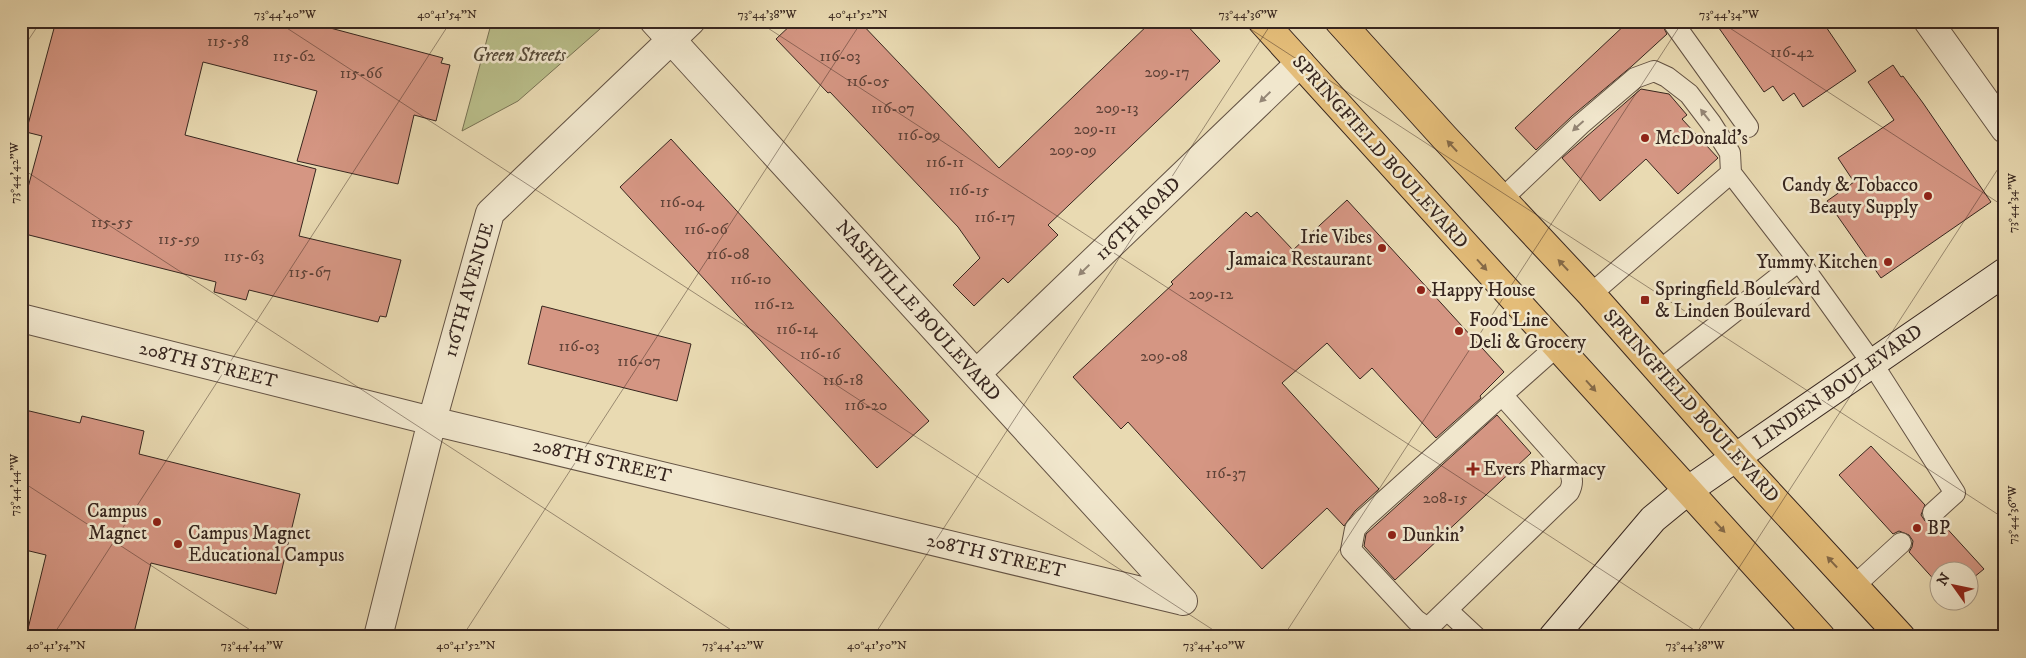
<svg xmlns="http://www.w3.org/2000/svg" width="2026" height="658" font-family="'IM FELL DW Pica',serif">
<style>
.green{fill:#b9be8a;stroke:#787254}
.building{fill:#d59683;stroke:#37261f}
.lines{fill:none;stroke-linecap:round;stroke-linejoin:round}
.service-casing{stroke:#645344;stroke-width:22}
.minor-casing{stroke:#645344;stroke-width:30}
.secondary-casing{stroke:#37261f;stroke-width:30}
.primary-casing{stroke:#37261f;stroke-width:30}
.service{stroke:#f1e7cd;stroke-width:20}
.minor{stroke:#f1e7cd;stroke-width:28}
.secondary{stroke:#f1e7cd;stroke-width:28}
.primary{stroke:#e4bd79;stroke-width:28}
.oneway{fill:#948676}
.oneway2{fill:#856a48}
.ticks{fill:none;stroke:#37261f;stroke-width:1;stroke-opacity:0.45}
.poi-dot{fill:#8f2418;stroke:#f1e7cd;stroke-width:2}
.labels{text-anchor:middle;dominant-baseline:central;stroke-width:5;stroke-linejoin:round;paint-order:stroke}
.number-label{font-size:16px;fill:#5e4238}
.park-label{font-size:19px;font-style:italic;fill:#584c3a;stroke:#f1e7cd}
.poi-label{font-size:19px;fill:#37261f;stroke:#f1e7cd;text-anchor:start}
.street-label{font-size:19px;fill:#37261f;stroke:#f1e7cd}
.neatline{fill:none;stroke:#37261f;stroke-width:2}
.ticks-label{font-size:12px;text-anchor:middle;fill:#37261f}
</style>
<rect width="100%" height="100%" fill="#e9dab2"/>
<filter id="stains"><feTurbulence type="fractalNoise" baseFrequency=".004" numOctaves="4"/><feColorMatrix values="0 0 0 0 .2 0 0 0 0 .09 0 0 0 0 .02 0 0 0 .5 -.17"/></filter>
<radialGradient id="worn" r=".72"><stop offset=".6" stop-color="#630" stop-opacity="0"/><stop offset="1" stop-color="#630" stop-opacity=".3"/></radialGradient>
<path class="green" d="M502 21 608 22 518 101 462 131 490 28Z"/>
<path class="building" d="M56 21H304L443 58 441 63 450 65 436 121 414 115 398 184 297 161 317 91 203 62 185 135 316 169 299 236 401 260 386 317 380 316 378 322 249 290 246 300 214 292 216 282 21 233V213L42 136 26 132Z
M795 21H859L999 168 1152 21H1183L1220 61 1048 225 1058 235 1008 283 1003 278 974 306 953 285 980 258 958 227 830 92 828 93 776 39Z
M1629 21H1660L1667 34 1632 66 1572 116 1536 150 1515 128Z
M1714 21H1822L1856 71 1803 107 1794 93 1783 101 1773 86 1764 92Z
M1893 65 1901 77 1903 76 1923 103 1991 202 1881 278 1827 201 1854 182 1838 158 1894 120 1868 82Z
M1641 89 1669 94 1687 115 1682 119 1718 158 1678 194 1646 159 1600 201 1562 158Z
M671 139 929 421 877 468 620 187Z
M1347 200 1504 372 1480 396 1481 398 1436 438 1372 368 1360 379 1327 343 1282 383 1379 489 1355 511 1344 526 1327 508 1262 569 1128 422 1121 429 1073 377 1173 284 1171 282 1246 212 1251 217 1257 212 1293 250Z
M542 306 691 344 677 401 528 364Z
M21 409 80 423 82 416 144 431 139 454 300 494 276 594 151 563 133 637H26L46 555 21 549Z
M1497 415 1531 453 1395 580 1364 546 1366 534Z
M1871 446 1925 505 1921 515 1925 521 1935 525 1941 522 1984 569 1968 582V570H1938V584L1909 552 1912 547 1913 541 1909 535 1899 531 1893 534 1839 475Z"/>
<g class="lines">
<defs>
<path id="service" d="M1672 21 1748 127
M1502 199 1580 125 1635 78 1654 71 1667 77 1689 94 1711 123 1730 153 1731 173 1799 261 1872 363 1955 493 1933 513
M1591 294 1731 173
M1659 371 1799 261
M1502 395 1569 470C1573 479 1573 484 1569 492L1430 626 1423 625 1416 620 1351 550 1355 529 1364 519Z
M1502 395 1556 347
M1854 586 1901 543
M1447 610 1476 637"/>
<path id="minor" d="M654 21 1183 601
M1928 21 2005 129
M21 318 432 421 1183 601
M976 374 1300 63
M378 637 432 421 490 213 691 21"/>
<path id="secondary" d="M1553 637 1653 519 1687 491 2005 272"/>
<path id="primary" d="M1262 21 1821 637
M1339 21 1444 137 1591 294 1736 458 1901 637"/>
</defs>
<use href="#service" class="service-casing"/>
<use href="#minor" class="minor-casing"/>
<use href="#secondary" class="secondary-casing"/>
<use href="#primary" class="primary-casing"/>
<use href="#service" class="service"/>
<use href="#minor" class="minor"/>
<use href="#secondary" class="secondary"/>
<use href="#primary" class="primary"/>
</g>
<defs><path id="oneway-solid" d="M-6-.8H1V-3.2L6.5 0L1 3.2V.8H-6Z" transform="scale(1.25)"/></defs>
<g class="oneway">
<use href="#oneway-solid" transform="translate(1265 97) rotate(136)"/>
<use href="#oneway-solid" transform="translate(1705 115) rotate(-128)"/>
<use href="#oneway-solid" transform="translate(1578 126) rotate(138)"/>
<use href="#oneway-solid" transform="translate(1084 270) rotate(136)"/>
</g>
<g class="oneway2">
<use href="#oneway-solid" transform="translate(1452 146) rotate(-133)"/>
<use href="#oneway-solid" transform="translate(1482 265) rotate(48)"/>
<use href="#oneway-solid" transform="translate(1563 265) rotate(-133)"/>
<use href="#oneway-solid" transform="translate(1591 386) rotate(48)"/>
<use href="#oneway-solid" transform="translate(1720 527) rotate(47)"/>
<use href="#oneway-solid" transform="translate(1832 562) rotate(-133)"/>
</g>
<path class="ticks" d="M276 21 1224 637M757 21 1705 637M1238 21 2005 519M1719 21 2005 207M21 51 41 21M21 168 742 637M21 481 261 637M52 637 451 21M462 637 862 21M873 637 1273 21M1283 637 1683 21M1694 637 2005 158"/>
<g class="poi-dot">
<circle cx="1645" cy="138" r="5"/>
<circle cx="1928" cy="196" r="5"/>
<circle cx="1382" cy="248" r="5"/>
<circle cx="1888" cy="262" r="5"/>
<circle cx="1421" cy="290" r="5"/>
<rect x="1640" y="295" width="10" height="10" rx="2.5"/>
<circle cx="1459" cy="331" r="5"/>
<path d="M1470.5 461.5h5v5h5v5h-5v5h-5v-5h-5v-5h5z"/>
<circle cx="157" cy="522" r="5"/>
<circle cx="1917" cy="528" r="5"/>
<circle cx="1392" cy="535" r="5"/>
<circle cx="178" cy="544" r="5"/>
</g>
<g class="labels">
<g class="number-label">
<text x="228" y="41">115-58</text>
<text x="1792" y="52">116-42</text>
<text x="294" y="56">115-62</text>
<text x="840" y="56">116-03</text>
<text x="1167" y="72">209-17</text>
<text x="361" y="73">115-66</text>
<text x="868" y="81">116-05</text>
<text x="893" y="108">116-07</text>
<text x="1117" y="108">209-13</text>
<text x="1095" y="129">209-11</text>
<text x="919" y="135">116-09</text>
<text x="1073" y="150">209-09</text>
<text x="945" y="162">116-11</text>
<text x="969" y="190">116-15</text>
<text x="682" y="202">116-04</text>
<text x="995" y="217">116-17</text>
<text x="112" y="222">115-55</text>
<text x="706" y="229">116-06</text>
<text x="179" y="239">115-59</text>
<text x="728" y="254">116-08</text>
<text x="244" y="256">115-63</text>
<text x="310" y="272">115-67</text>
<text x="751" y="279">116-10</text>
<text x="1211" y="294">209-12</text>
<text x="774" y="304">116-12</text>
<text x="797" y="329">116-14</text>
<text x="579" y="346">116-03</text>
<text x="820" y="354">116-16</text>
<text x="1164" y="356">209-08</text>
<text x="639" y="361">116-07</text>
<text x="843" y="380">116-18</text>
<text x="866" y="405">116-20</text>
<text x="1226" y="473">116-37</text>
<text x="1445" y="498">208-15</text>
</g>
<g class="park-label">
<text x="519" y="55">Green Streets</text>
</g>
<g class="poi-label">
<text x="1655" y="138">McDonald's</text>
<text x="1918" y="185" text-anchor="end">Candy &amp; Tobacco<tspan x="1918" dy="22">Beauty Supply</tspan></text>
<text x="1372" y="237" text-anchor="end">Irie Vibes<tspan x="1372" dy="22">Jamaica Restaurant</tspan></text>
<text x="1878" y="262" text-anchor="end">Yummy Kitchen</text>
<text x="1655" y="289">Springfield Boulevard<tspan x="1655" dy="22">&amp; Linden Boulevard</tspan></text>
<text x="1431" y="290">Happy House</text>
<text x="1469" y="320">Food Line<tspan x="1469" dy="22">Deli &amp; Grocery</tspan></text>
<text x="1483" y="469">Evers Pharmacy</text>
<text x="147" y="511" text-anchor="end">Campus<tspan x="147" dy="22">Magnet</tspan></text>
<text x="1927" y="528">BP</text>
<text x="188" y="533">Campus Magnet<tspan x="188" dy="22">Educational Campus</tspan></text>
<text x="1402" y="535">Dunkin'</text>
</g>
<g class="street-label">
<text transform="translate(1380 152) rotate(48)">SPRINGFIELD BOULEVARD</text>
<text transform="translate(1138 219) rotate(-44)">116TH ROAD</text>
<text transform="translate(469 290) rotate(-74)">116TH AVENUE</text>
<text transform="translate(918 311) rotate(48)">NASHVILLE BOULEVARD</text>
<text transform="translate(208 365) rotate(14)">208TH STREET</text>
<text transform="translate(1838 387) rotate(-35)">LINDEN BOULEVARD</text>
<text transform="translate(1691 406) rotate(48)">SPRINGFIELD BOULEVARD</text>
<text transform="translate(602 461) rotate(13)">208TH STREET</text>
<text transform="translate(996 556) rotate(13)">208TH STREET</text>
</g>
</g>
<rect width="2026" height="658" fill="none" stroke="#e9dab2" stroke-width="55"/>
<g transform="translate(1954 586) rotate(303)"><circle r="24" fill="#f1e7cd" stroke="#a79a87"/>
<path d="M0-4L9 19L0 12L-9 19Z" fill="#8f2418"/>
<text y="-8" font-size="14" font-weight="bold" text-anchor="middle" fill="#37261f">N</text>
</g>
<rect x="28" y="28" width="1970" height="602" class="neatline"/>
<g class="ticks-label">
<text x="285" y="18">73°44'40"W</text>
<text x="447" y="18">40°41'54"N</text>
<text x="767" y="18">73°44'38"W</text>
<text x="858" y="18">40°41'52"N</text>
<text x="1248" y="18">73°44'36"W</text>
<text x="1729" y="18">73°44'34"W</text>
<text transform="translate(14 173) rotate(-90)" y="4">73°44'42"W</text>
<text transform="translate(2012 203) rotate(-90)" y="4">73°44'34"W</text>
<text transform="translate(14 485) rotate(-90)" y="4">73°44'44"W</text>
<text transform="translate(2012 515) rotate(-90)" y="4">73°44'36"W</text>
<text x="56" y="649">40°41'54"N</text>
<text x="252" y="649">73°44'44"W</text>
<text x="466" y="649">40°41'52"N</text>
<text x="733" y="649">73°44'42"W</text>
<text x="877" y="649">40°41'50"N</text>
<text x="1214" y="649">73°44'40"W</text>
<text x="1695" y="649">73°44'38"W</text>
</g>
<rect width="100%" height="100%" filter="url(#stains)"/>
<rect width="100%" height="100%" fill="url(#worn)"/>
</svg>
